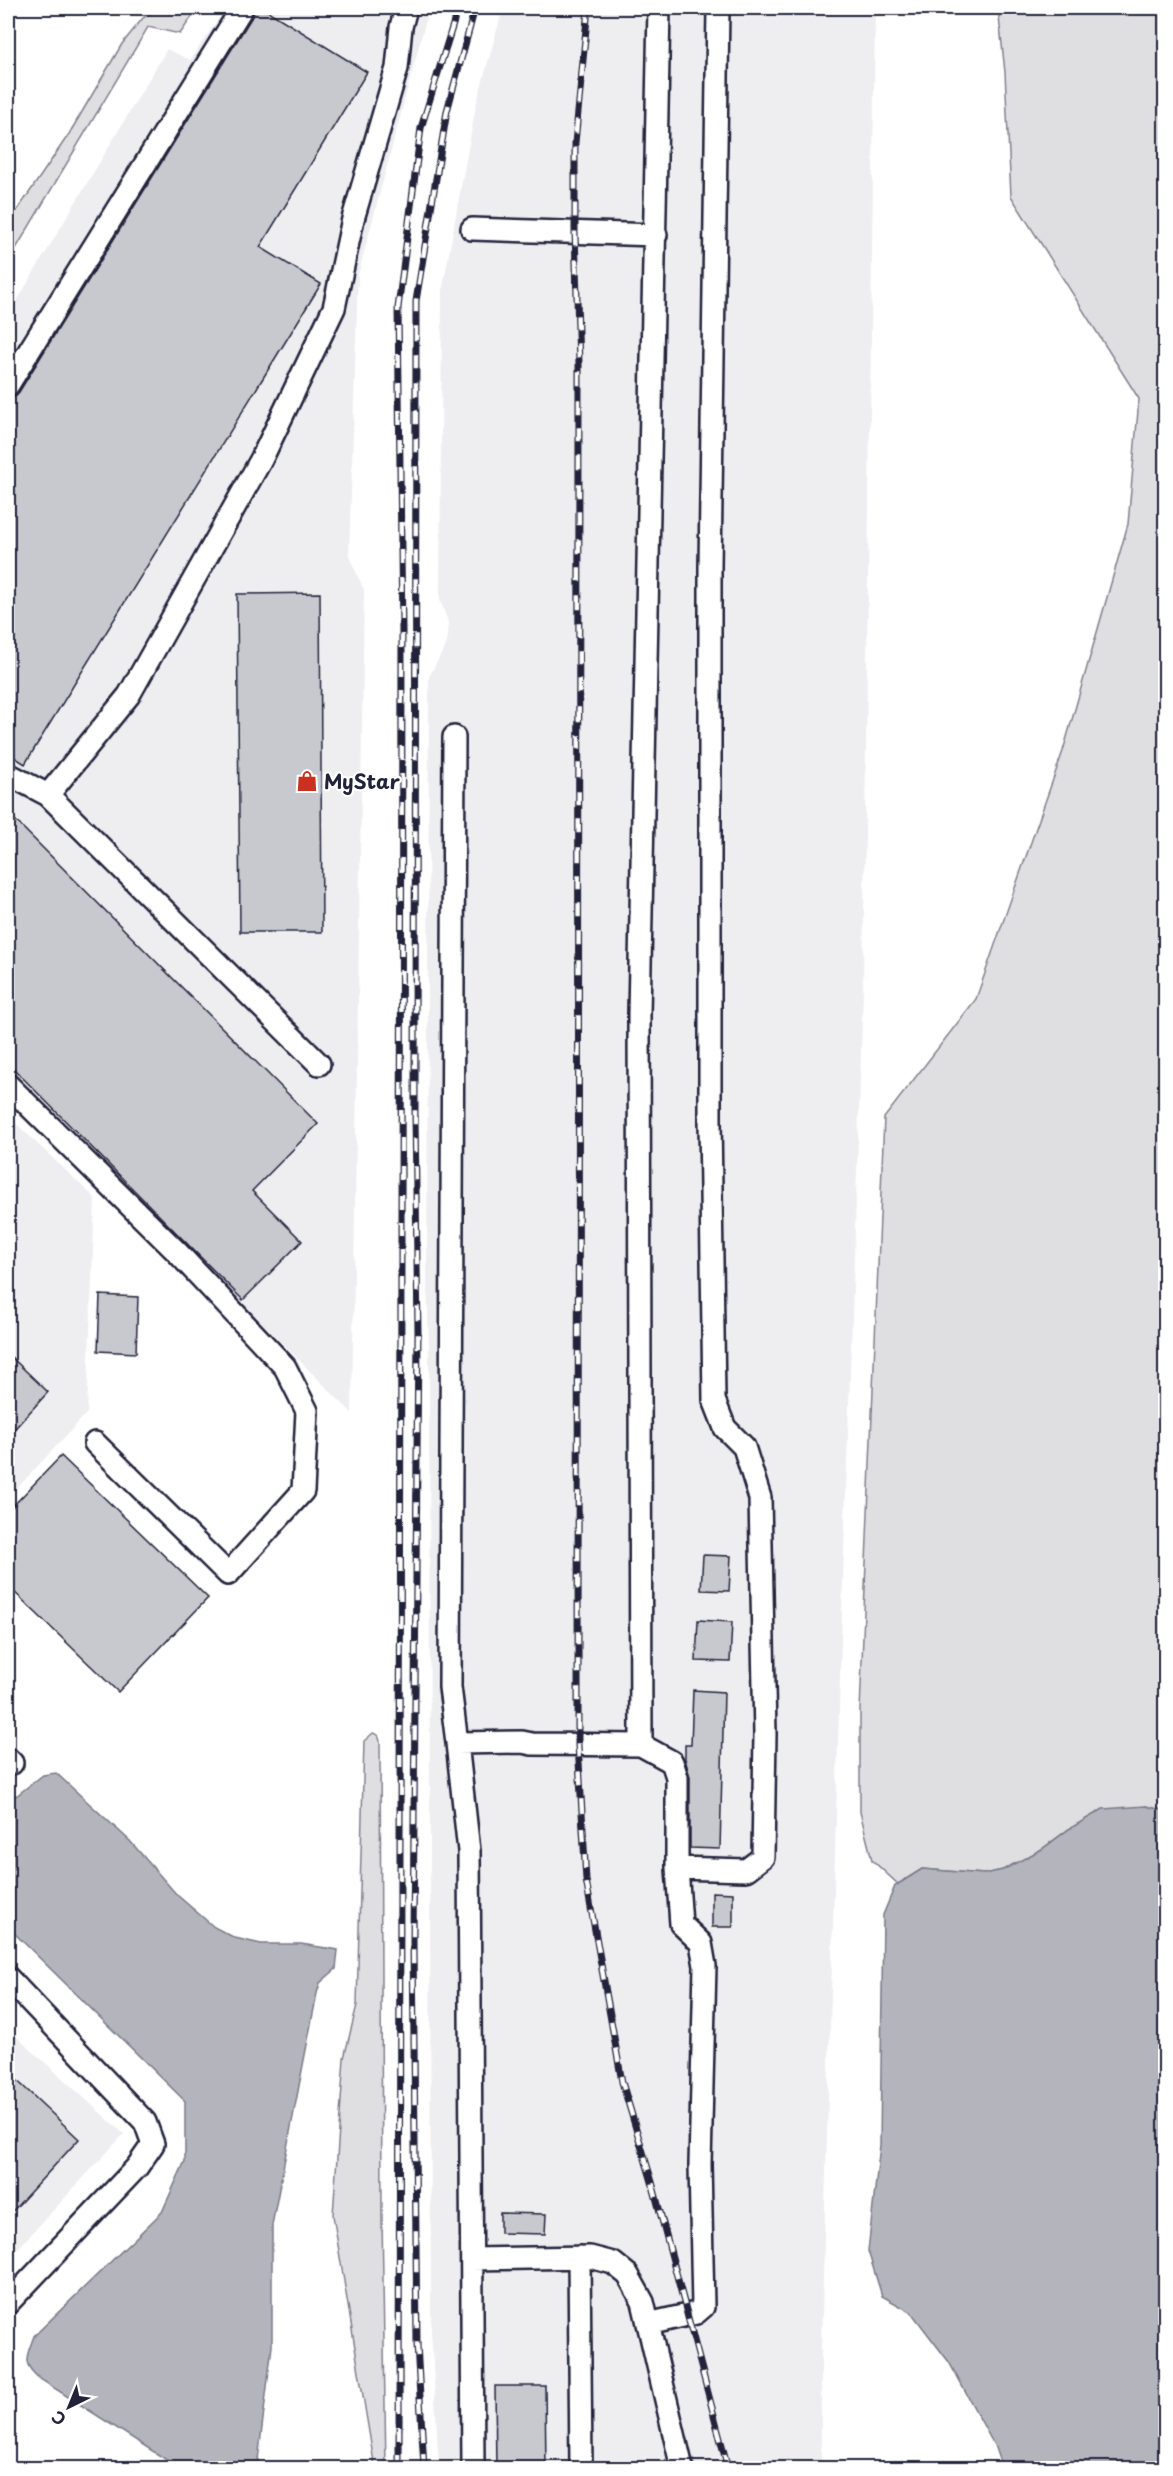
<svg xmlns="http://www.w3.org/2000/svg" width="1173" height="2476" font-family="'Playpen Sans',sans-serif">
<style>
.built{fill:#eeeef1}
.green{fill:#dfdfe2;stroke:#80808e;stroke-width:1.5}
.water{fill:#b4b4bc;stroke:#7a7a88;stroke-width:1.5}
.building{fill:#c8c8cf;stroke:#22223b;stroke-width:1.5}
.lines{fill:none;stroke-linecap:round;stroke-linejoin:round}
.minor-casing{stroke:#22223b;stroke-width:26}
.minor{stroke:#fff;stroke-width:21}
.rail-casing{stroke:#22223b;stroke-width:7}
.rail{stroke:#fff;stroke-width:4.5;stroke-dasharray:14;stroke-linecap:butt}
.labels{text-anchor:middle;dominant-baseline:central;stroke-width:4.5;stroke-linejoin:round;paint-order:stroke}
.poi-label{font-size:20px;font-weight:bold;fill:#22223b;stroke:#fff;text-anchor:start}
</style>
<rect width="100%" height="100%" fill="#fff"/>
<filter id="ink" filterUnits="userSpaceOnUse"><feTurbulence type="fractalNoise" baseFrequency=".0167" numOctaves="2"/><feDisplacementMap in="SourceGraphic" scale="12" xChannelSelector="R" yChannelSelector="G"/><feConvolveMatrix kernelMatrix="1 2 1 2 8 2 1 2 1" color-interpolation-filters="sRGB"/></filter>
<g filter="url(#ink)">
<path class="built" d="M226 8H429L358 275 349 556 364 590 352 1413 8 1070V316L167 49 190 60Z
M503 8H875L863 993 841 1641 821 2348V2468H439L431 2330 429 1347 427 1281 429 677 447 643 448 622 440 600 442 292 476 105Z
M8 1116 95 1198 87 1413 8 1498Z
M8 2029 124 2134 8 2259Z"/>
<path class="green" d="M159 8H198L180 34 148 27 8 262V224L69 134 122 44 143 18Z
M998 8H1165V1811L1146 1806 1069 1829 1042 1849 1003 1870 984 1874 922 1869 898 1884 872 1860 860 1812V1711L884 1118 976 999 1063 751 1128 524 1139 399 1011 196 1005 72Z
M373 1733 378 1735 380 1741 382 2218 386 2468H375L333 2215 344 2058 357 2005 364 1741Z"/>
<path class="water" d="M56 1773 130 1841 177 1895 214 1927 235 1938 261 1944H301L338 1950 336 1969 320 1983 317 1993 272 2225V2346L257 2468H179L40 2379C21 2363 26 2358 34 2336L162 2212 185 2161V2101L8 1927V1788L16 1796 43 1775Z
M1146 1806 1166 1811 1165 2468H1002L994 2445 949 2362 911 2312 882 2296 868 2251 880 2145 883 1915 895 1886 922 1869 984 1874 1003 1870 1042 1849 1069 1829 1103 1809Z"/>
<path class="building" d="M255 8H263L367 72 260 247 321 284 25 764 8 753V404L19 392 253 15Z
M320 593 322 932H240L237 594Z
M8 813 318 1124 252 1191 302 1241 243 1300 8 1063Z
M100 1295 138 1297 136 1353 98 1351Z
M8 1354 48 1392 8 1436Z
M61 1456 208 1598 118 1692 8 1586V1511Z
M703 1555 731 1556 729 1591 701 1590Z
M698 1620 732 1622 730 1662 696 1661Z
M693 1690 724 1692 720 1849 690 1848V1777L685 1759V1745H691Z
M712 1892 733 1893V1927H712Z
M8 2072 79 2139 8 2216Z
M500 2213 546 2214 545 2234 500 2233Z
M495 2386H545L546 2469H496Z"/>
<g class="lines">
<defs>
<path id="minor" d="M472 229 656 235
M8 385 242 8
M454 737 450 1687 457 1743 522 1742 532 1744 641 1745
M8 774 48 795 319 1064
M48 795 129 695 262 458 334 308 353 219 397 68 401 27 406 8
M8 1085 177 1252 285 1367 307 1411 303 1491 228 1574 95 1443
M457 1743 469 1851 473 2468
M8 1759 12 1763
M677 1868 746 1870 763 1857 765 1734 760 1498 744 1447 725 1428 714 1400 710 1120V567L718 8
M8 1978 145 2122 153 2144 137 2167 8 2303
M579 2257 581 2468
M472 2259 590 2257 613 2263 628 2275 643 2302 682 2468
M648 2324 696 2313 703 2307 700 2164 705 1966 701 1943 681 1924 677 1868V1777L672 1762 641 1745 639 1015 659 8"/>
</defs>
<use href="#minor" class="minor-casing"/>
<use href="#minor" class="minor"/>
<defs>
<path id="rail" d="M588 8 575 143V232L579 364 578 1745 586 1880 622 2082 652 2182 728 2468
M399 2468 402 630 398 308 421 128 458 8
M424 2468 417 2344 413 1942 418 1333 415 1116 416 301 447 111 475 8"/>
</defs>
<use href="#rail" class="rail-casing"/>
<use href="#rail" class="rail"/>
</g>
</g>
<defs>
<symbol id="shop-bare" viewBox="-9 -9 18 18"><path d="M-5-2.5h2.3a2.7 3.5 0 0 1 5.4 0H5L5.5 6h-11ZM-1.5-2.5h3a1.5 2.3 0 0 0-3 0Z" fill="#c8321e" stroke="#fff" stroke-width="2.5" paint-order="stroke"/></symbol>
</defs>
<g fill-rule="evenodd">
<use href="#shop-bare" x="292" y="766" width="30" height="30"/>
</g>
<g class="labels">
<g class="poi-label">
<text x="324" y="781">MyStar</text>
</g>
</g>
<rect width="1173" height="2476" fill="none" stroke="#fff" stroke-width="30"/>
<rect x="15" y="15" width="1143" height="2446" fill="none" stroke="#22223b" stroke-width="2" filter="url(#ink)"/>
<g transform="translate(69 2407) rotate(223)" stroke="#ffffff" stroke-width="4.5" paint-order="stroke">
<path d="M0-4.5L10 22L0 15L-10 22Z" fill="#22223b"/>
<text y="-9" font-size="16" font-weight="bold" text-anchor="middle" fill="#22223b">С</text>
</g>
</svg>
